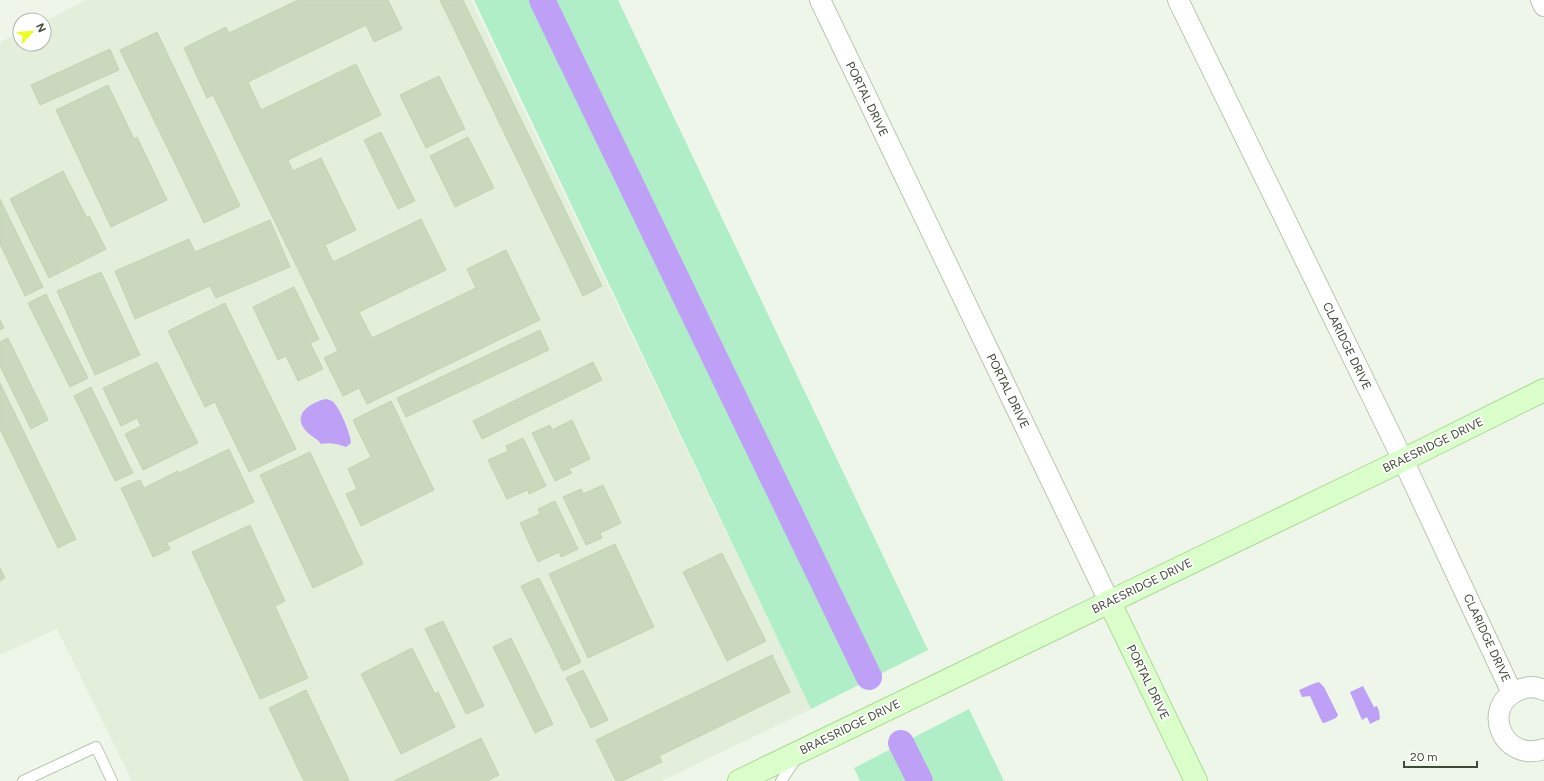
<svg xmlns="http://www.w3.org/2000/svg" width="1544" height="781" font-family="Figtree,sans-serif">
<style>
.residential{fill:#e3efdb}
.green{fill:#afeec7}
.water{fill:#bea1f7}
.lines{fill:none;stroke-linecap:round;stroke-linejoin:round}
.canal{stroke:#bea1f7;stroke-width:26}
.building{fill:#cad9be;stroke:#c1d5b0}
.lane-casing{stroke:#b8c6ae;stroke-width:12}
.street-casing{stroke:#b8c6ae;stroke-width:22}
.secondary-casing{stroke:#acda95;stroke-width:24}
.lane{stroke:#fff;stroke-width:10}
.street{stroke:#fff;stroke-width:20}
.secondary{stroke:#dbffcb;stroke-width:22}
.labels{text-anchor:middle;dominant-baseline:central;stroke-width:3.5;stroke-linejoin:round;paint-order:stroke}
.street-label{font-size:12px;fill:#404b37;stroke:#fff}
</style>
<rect width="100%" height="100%" fill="#eef6ea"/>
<path class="residential" d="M86 0H471L811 709 662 781H132L57 629 0 655V42L20 32V44H44V21Z"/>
<path class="green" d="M474 0H618L928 650 811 709Z
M969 709 1004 781H860L854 768Z"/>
<path class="water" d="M326 399C328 400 331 400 332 401 339 405 351 435 351 443L346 447C337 444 330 442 321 444 317 438 312 437 307 432 290 415 311 402 326 399Z
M1319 682 1324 687 1338 715 1336 718 1324 723 1322 722 1310 696 1302 697 1299 690 1315 683Z
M1363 686 1374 707 1377 706 1379 711 1380 719 1370 724 1367 717 1362 720 1350 692Z"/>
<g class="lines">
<path class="canal" d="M542 0 869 677
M901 743 920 781"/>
</g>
<path class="building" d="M298 0H388L402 29 374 42 366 25 248 82 261 110 356 64 381 115 288 160 293 171 321 158 356 230 325 245 333 262 421 219 446 270 359 312 372 338 476 288 467 269 506 250 540 320 367 404 359 388 343 396 324 358 338 351 213 95 207 98 184 48 226 27 229 33Z
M440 0H463L602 286 583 296Z
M157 32 240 206 204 223 120 50Z
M110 49 119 70 40 105 31 85Z
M439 76 465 129 426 148 400 95Z
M108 85 134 139 137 137 167 200 111 227 56 110Z
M381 132 415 201 398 209 364 140Z
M468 137 494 188 455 207 430 156Z
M63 171 87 218 89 216 106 249 49 278 10 199Z
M0 199 43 287 25 296 0 244Z
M270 220 290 267 216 298 210 286 135 319 115 271 189 239 195 252Z
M101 272 140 355 95 375 57 291Z
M294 287 319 339 310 343 323 369 298 381 286 356 278 360 253 307Z
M46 294 88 378 70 387 28 303Z
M225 303 296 449 249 472 215 402 205 407 168 331Z
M0 320 4 328 0 330Z
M540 330 549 350 406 417 397 398Z
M8 338 48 420 31 429 0 366V342Z
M157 362 198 443 143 470 125 434 141 426 137 418 121 426 103 388Z
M593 362 602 380 482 439 473 421Z
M0 383 76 539 58 548 0 429Z
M91 387 133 473 115 481 74 396Z
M391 401 434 490 361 526 346 494 357 489 348 469 371 457 353 420Z
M572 420 590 459 569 469 572 473 555 481 532 433 550 425 552 430Z
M523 438 546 486 529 494 528 490 507 499 488 460 508 451 506 446Z
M229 449 254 502 167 543 170 549 153 557 121 488 140 480 144 488 178 471 179 473Z
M310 452 363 564 313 588 260 475Z
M603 485 621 523 600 533 602 538 586 545 563 497 581 489 583 494Z
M555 501 578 549 561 557 559 552 538 562 520 523 540 514 538 509Z
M250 525 285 601 275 606 308 678 260 699 192 552Z
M615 544 654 627 588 658 549 574Z
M722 553 766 641 727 661 683 572Z
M0 568 5 578 0 581Z
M539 578 581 662 563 671 521 586Z
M443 621 484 706 466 714 425 629Z
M511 638 553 724 535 733 493 647Z
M412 648 435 694 438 692 455 727 401 754 361 674Z
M772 655 790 692 659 756 662 762 622 781H616L596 740Z
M583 670 608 720 591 728 566 678Z
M306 690 349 780 348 781H304L269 708Z
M481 738 499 775 487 781H394Z"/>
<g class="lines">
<defs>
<path id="lane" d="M23 781 96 747 112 781
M781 781 796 759"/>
<path id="street" d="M820 0 1109 601
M1178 0 1403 460 1512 693
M1541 0 1544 6
M1544 690C1535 686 1526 686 1517 691 1481 707 1502 763 1544 749"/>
<path id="secondary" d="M1109 601 1196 781
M739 781 1403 460 1544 390"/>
</defs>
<use href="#lane" class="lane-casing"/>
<use href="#street" class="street-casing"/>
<use href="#secondary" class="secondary-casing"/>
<use href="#lane" class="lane"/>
<use href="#street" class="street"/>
<use href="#secondary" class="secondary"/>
</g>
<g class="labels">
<g class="street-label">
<text transform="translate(867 99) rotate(64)">PORTAL DRIVE</text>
<text transform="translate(1347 346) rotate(64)">CLARIDGE DRIVE</text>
<text transform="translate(1008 391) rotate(64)">PORTAL DRIVE</text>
<text transform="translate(1433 445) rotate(-26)">BRAESRIDGE DRIVE</text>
<text transform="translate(1142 586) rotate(-26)">BRAESRIDGE DRIVE</text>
<text transform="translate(1487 638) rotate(65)">CLARIDGE DRIVE</text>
<text transform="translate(1148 682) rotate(64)">PORTAL DRIVE</text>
<text transform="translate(850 727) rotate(-26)">BRAESRIDGE DRIVE</text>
</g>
</g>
<g transform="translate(32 32) rotate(65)"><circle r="19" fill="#ffffff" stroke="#b3b7af"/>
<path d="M0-3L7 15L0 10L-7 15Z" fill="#ecff18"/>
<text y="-6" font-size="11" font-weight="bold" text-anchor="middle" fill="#404b37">N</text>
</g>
<path d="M1404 761v6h73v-6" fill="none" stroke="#404b37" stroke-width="2"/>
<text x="1410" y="761" font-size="12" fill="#404b37" stroke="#ffffff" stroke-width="3" paint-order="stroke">20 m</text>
</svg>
